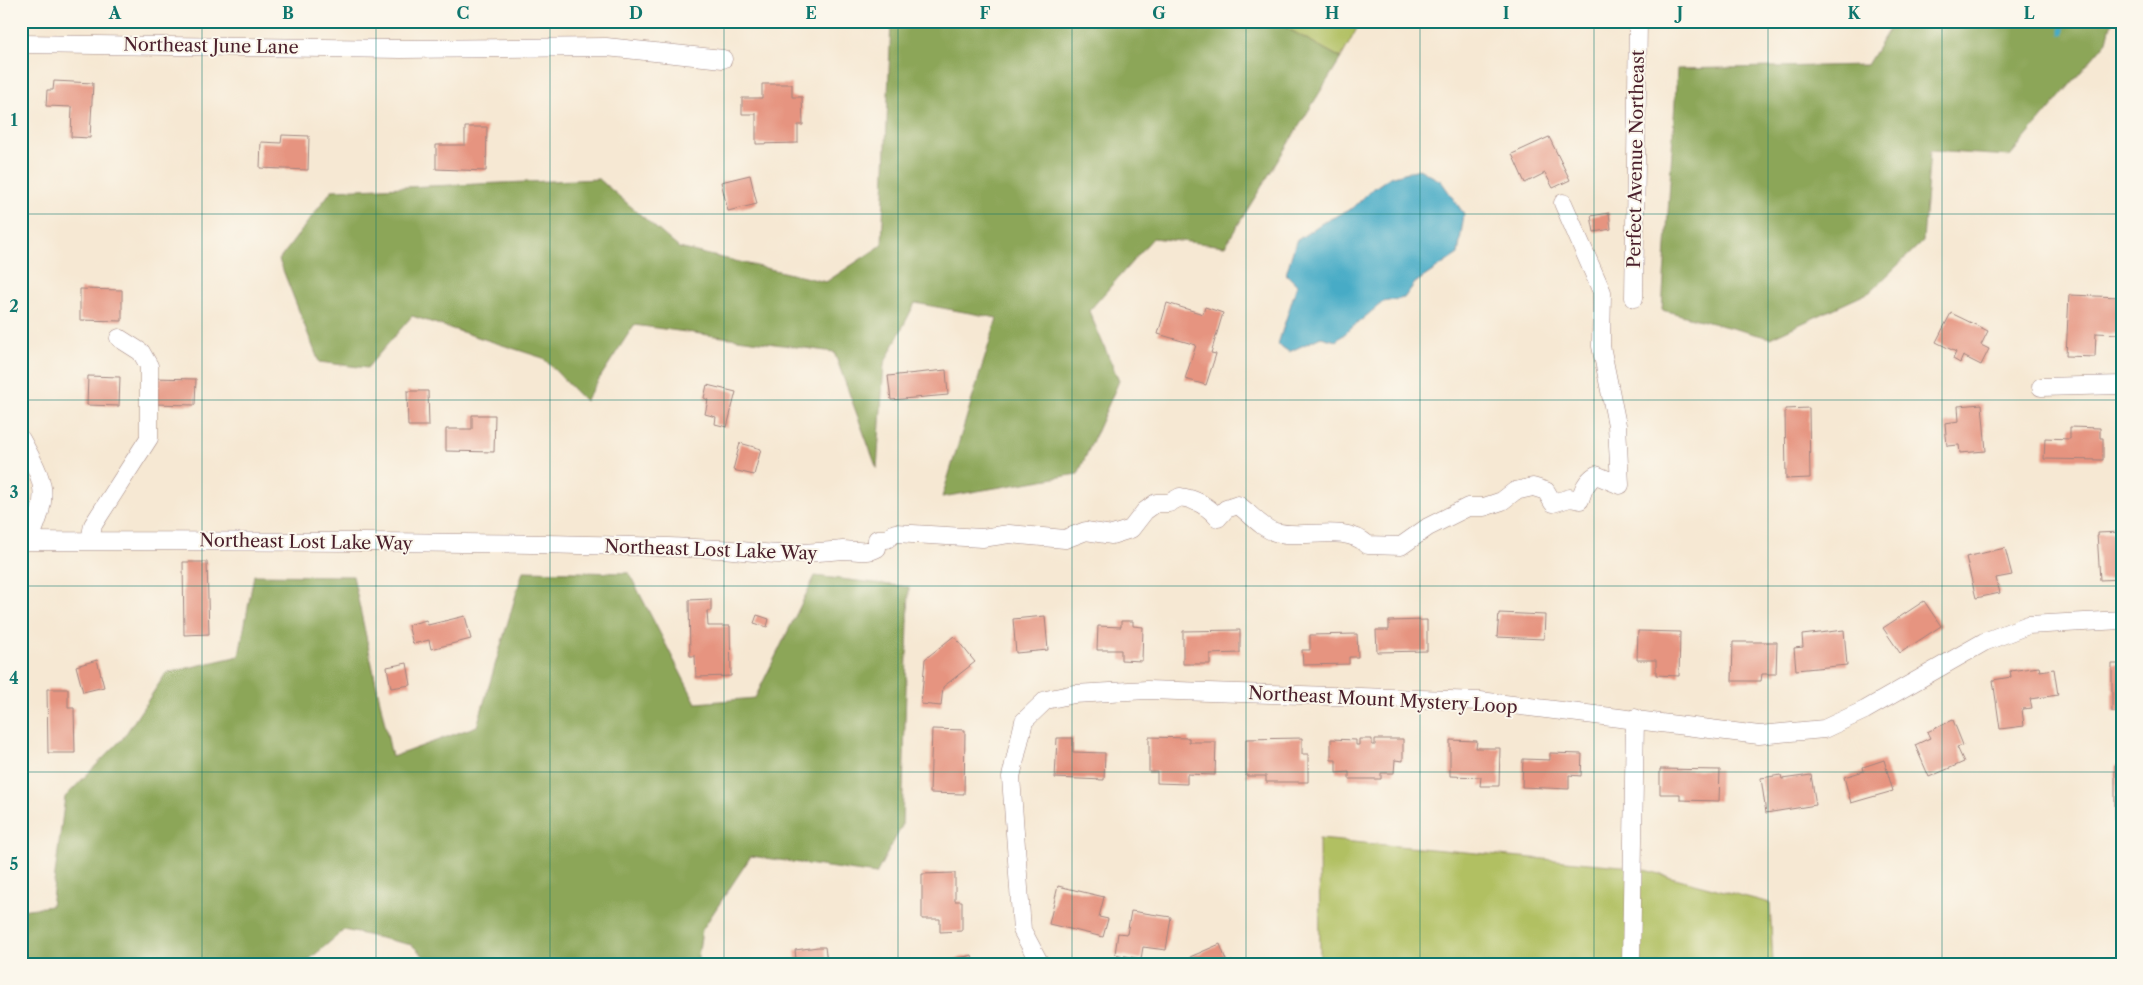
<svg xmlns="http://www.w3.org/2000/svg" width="2143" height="985" font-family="'Libre Caslon Text',serif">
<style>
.green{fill:#b1c062;stroke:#7e7046}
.forest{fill:#8ca658;stroke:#6b6242}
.water{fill:#46abc6;stroke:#486578}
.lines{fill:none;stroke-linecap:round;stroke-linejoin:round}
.stream{stroke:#46abc6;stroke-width:5}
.building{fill:#e69480}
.minor-casing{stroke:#a0847f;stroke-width:19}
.minor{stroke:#fff;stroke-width:18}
.grid{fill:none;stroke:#0f766e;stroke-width:1;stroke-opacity:0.55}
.labels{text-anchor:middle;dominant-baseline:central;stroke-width:4;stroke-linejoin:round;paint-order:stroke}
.street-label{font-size:18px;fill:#4a1f2b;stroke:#fbf7ec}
.neatline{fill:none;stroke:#0f766e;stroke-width:2}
.grid-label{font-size:16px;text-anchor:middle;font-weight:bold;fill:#0f766e}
</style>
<rect width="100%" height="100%" fill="#fbf7ec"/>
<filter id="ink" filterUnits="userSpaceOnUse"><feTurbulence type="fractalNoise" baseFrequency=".02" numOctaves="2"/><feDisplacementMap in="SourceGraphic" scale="10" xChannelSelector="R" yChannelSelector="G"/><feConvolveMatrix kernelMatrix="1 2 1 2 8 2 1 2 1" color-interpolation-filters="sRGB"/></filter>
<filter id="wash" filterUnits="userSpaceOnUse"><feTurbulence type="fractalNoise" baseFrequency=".0096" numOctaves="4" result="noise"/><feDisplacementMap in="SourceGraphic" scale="20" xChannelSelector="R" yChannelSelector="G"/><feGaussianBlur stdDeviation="1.12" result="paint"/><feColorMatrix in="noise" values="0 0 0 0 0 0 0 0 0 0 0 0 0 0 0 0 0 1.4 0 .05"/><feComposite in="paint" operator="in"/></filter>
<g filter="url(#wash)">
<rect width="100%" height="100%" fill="#f6e8d3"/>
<path class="green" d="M1274 21H1361L1341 58Z
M1319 839 1633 867 1770 903 1773 964H1320Z"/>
<path class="forest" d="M891 21H1274L1341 58 1225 246 1153 238 1089 311 1119 381 1078 474 942 497 997 318 915 303 884 364 877 469 834 352 634 325 585 401 543 358 412 316 367 368 319 362 279 260 332 190 599 179 679 248 826 282 882 245Z
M1894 21H2112L2107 41 2010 156 1930 151 1923 241 1870 292 1770 338 1662 310 1677 69 1867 65Z
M523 571 629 573 696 703 755 698 815 576 909 587 902 826 876 874 751 856 702 930 697 964H432L412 945 344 930 304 964H21V910L51 906 65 797 123 738 166 673 239 656 254 575 353 576 392 757 477 726Z"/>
<path class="water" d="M1419 169 1441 181 1464 214 1458 254 1415 283 1404 298 1383 302 1336 341 1321 337 1289 352 1278 344 1297 285 1286 274 1296 241 1322 223 1353 208 1370 191 1390 177Z"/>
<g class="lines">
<path class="stream" d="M2062 21V33"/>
</g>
<g id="blocks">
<path class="building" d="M54 81 93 83 90 138 71 137 72 107 46 106 47 90H53Z
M762 84H792V97H802L803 125H798V143L756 144V114H742V98H762Z
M2119 86H2122V119H2118Z
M465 127H487L486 171 436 169V145H465Z
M282 135 309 136 308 170 260 168 261 142 281 143Z
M1549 137 1570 180 1553 188 1545 173 1525 183 1512 154Z
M750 175 757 204 728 211 721 182Z
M1609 213 1611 229 1594 232 1591 216Z
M80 289 122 290V321L80 320Z
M2069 295 2121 297 2119 334 2096 333 2095 357 2066 356Z
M1167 303 1203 314 1205 307 1223 313 1211 353 1216 354 1206 385 1185 379 1196 345 1158 334Z
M1951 313 1988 331 1981 345 1989 349 1981 365 1963 356 1960 363 1953 359 1956 352 1936 342Z
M946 370 948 395 891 400 888 376Z
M88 376 120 377 119 406 87 405Z
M153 378 196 379 195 405 153 404Z
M707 385 736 392 727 427 715 424 716 417 705 414 708 400 704 398Z
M407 391H428L429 426H408Z
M1982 404 1986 451 1960 453 1959 445 1947 446 1945 423 1959 421 1958 406Z
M1809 408 1810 478 1786 479 1785 409Z
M472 415H495L494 452 446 451V429H472Z
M2070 427 2100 428V438H2103V460L2044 459 2045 438 2070 439Z
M740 443 761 449 754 475 733 470Z
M2122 532V579L2100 580 2097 533Z
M2005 548 2012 575 1996 578 2000 593 1976 598 1966 557Z
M183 562H207L209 634 184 635Z
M711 599V611H707L708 626H730L731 676 696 677 695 656H690L689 600Z
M1924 601 1941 626 1900 653 1883 628Z
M1499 613 1545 615 1544 639 1497 637Z
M757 615 769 619 767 627 754 623Z
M465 616 471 639 431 649 429 640 413 644 408 625 426 620 428 625Z
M1045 616 1048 650 1016 653 1013 619Z
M1427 620V651L1377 652 1376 630H1389V621Z
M1121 621H1133V626L1143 627 1142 661 1121 660V650H1097L1098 626 1121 627Z
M1240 630V653L1210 654V664H1183V631Z
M1844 630 1847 665 1796 670 1794 648 1803 647 1802 635Z
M1638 631 1680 632 1679 676 1656 675V660H1637Z
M1357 634 1358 657H1349V664L1303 665 1302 650H1310V635Z
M954 636 975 662 943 687 941 706 921 704 925 659Z
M1733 642H1777L1776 674H1762L1761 681H1732Z
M97 660 104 687 83 692 76 666Z
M407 663 411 685 391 688 387 667Z
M2112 664H2122V712H2112Z
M2039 667 2040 671 2054 669 2058 695 2030 699 2032 708 2022 709 2024 726 2000 729 1993 680 2011 677 2010 671Z
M47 689H68V708H74L75 753H48Z
M1953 720 1963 745 1957 747 1964 762 1929 777 1915 745 1930 738 1927 732Z
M932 729 965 730 964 794 930 793Z
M1149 737 1189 738V742H1216L1215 775 1187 774V784L1157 783V772H1149Z
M1057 738H1073V752L1105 753 1104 780 1055 778Z
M1302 738V754H1308V782H1266V776H1246V739Z
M1331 739 1356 740V745H1359V739H1372V745H1375V739H1403V761L1395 760 1394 773H1381V779H1349V772L1336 773V760H1331Z
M1450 740 1477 741 1476 748H1500L1499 786H1480L1481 777 1450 776Z
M1550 753 1582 754 1581 776 1569 775V789L1522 787 1523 759 1550 760Z
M1884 760 1893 791 1851 803 1844 777 1864 771 1863 767Z
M2115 765H2122V820H2115Z
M1660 769 1720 770 1719 801 1680 800V794H1660Z
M1781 775 1782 779 1811 775 1816 805 1766 813 1761 778Z
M955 873V901H962V931L940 932V919H922V874Z
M1058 886 1104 897 1099 917 1108 919 1103 937 1049 924Z
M1131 911 1171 917 1166 950 1143 947 1141 959 1115 954 1118 933 1127 934Z
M1220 944 1227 963 1232 961 1233 964H1193L1190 957Z
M818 947H825L827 962H820L819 958H816L817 964H780V961L796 959 795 950Z
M972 955 974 964H939V963Z"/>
</g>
</g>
<g filter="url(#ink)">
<use href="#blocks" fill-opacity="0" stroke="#a0847f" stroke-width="1"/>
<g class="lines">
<defs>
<path id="minor" d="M21 44 401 49 606 47 723 59
M1634 298 1638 21
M2041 387 2122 385
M21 439C46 485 50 493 29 541
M21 541C254 542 487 540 719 549 740 550 762 554 783 554 803 553 823 552 843 550 854 550 867 554 877 548V539H887L895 533 982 538 1009 534 1065 539 1086 531 1112 535 1131 529 1145 511 1156 503H1169L1180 497C1195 499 1208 506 1218 518L1226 509 1238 505C1250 513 1261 528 1275 532 1304 540 1344 523 1368 545L1401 546 1428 527 1468 507H1484L1502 501 1515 491 1533 487 1546 491 1553 503 1570 498 1580 500C1583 490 1586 481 1596 475L1620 485 1617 425 1601 346 1602 292 1563 203
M90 541 93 525 149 438V366L141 352 119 338
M1040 964 1022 930 1011 777 1024 721 1046 700 1074 694 1147 690 1480 701 1759 735 1824 729 1865 710 1984 642 2028 625 2122 620
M1631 964 1635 718"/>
</defs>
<use href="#minor" class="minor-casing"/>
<use href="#minor" class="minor"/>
</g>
</g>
<path class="grid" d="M202 21V964M376 21V964M550 21V964M724 21V964M898 21V964M1072 21V964M1246 21V964M1420 21V964M1594 21V964M1768 21V964M1942 21V964M21 214H2122M21 400H2122M21 586H2122M21 772H2122"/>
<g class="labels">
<g class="street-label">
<text transform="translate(211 46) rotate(1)">Northeast June Lane</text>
<text transform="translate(1636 159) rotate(-89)">Perfect Avenue Northeast</text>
<text transform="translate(306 542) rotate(1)">Northeast Lost Lake Way</text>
<text transform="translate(711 550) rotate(2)">Northeast Lost Lake Way</text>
<text transform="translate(1383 700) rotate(3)">Northeast Mount Mystery Loop</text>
</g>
</g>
<rect width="2143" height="985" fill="none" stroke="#fbf7ec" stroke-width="55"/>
<rect x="28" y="28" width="2088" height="930" class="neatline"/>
<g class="grid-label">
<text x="115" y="19">A</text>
<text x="288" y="19">B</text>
<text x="463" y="19">C</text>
<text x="636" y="19">D</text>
<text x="811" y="19">E</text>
<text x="985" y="19">F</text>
<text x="1159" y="19">G</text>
<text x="1332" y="19">H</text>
<text x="1506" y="19">I</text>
<text x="1680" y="19">J</text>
<text x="1854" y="19">K</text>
<text x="2029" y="19">L</text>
<text x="14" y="126">1</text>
<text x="14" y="312">2</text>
<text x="14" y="498">3</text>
<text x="14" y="684">4</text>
<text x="14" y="870">5</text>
</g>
</svg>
